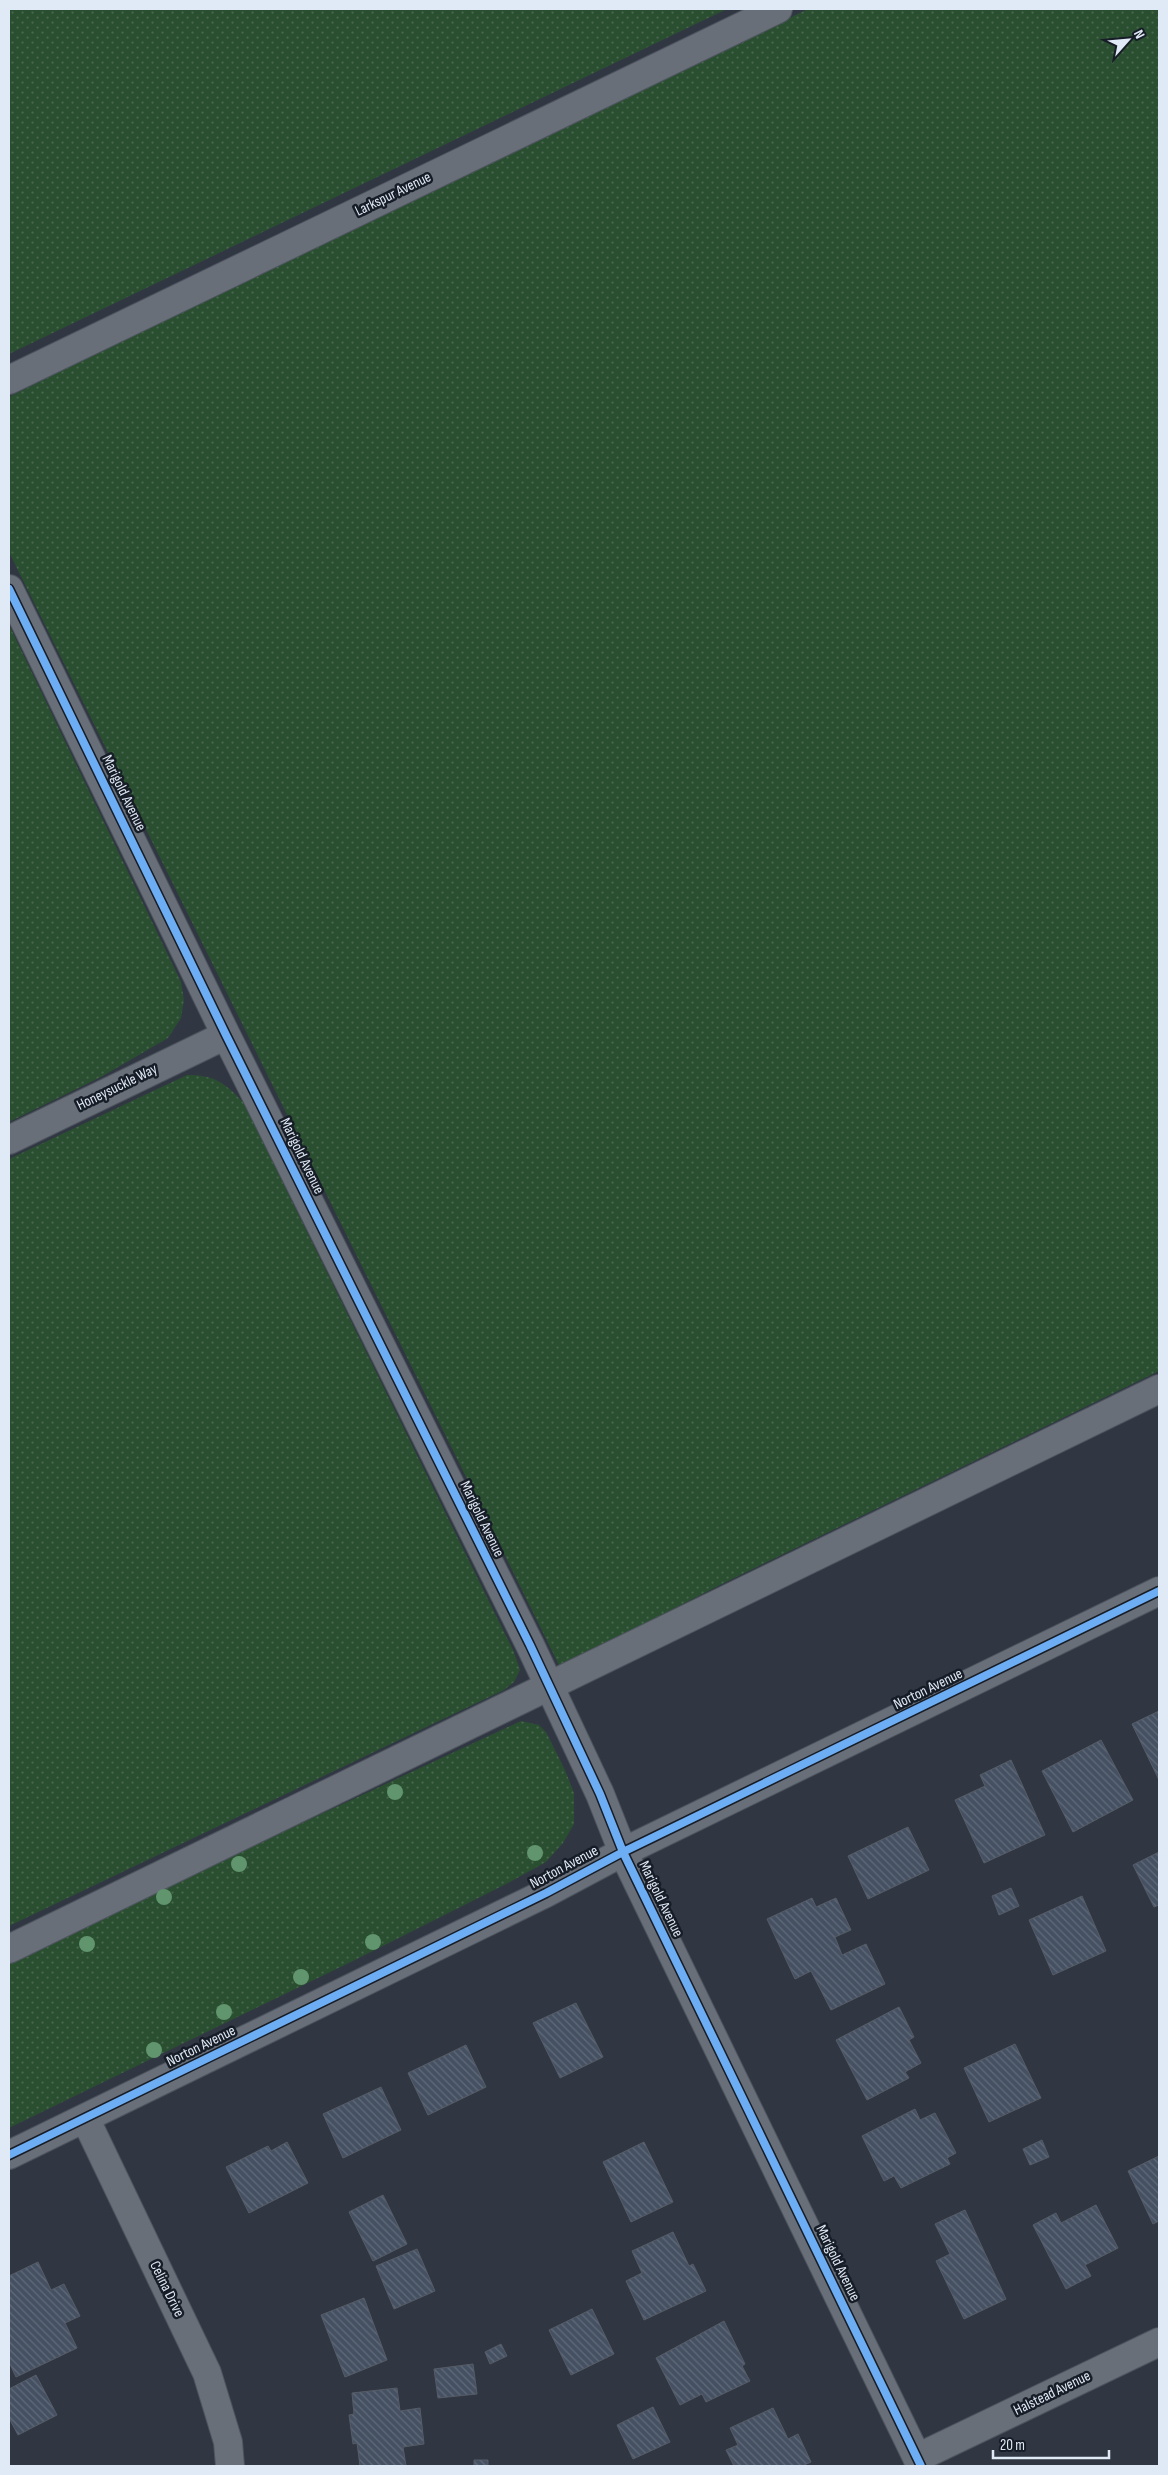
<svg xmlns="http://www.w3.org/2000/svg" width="1168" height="2475" font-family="'Sofia Sans Condensed',sans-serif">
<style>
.grass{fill:url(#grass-dots)}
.building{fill:url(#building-back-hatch);stroke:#565c66}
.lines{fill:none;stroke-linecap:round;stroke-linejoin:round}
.minor-casing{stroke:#4d545e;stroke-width:30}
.minor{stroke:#696f79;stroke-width:28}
.cycleway-casing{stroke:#171d27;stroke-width:11}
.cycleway{stroke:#6dadf4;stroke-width:8}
.tree{fill:#60956e}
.labels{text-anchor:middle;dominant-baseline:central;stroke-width:5;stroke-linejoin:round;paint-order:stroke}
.street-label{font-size:15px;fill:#e0e9f6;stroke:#171d27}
</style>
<defs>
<pattern id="grass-dots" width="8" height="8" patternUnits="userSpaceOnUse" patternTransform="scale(1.25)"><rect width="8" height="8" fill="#2a4e30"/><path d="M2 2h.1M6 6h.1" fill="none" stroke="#49684f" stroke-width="1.8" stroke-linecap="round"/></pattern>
<pattern id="building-back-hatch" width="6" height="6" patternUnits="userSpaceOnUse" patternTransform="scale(1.25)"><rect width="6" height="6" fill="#455162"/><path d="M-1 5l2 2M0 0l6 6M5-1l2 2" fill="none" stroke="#606a79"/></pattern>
</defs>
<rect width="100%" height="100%" fill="#303743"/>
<path class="grass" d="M9 9H727L9 354Z
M808 9H1159V1371L720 1585 560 1667 9 552V397L216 294Z
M9 625 181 982 184 1000 181 1018 168 1038 101 1077 9 1122Z
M187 1075C214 1075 224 1082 243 1102L514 1652 520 1670 514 1682 504 1690 9 1926V1159Z
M521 1721 539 1725 546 1732 565 1770 574 1793V1824L563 1843 546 1862 510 1882 357 1959 9 2128V1963L304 1822Z"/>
<path class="building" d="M1159 1711V1780L1132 1724Z
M1101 1740 1133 1800 1073 1832 1042 1771Z
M1011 1760 1045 1835 984 1863 955 1800 985 1786 980 1775Z
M908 1827 929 1870 868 1899 848 1856Z
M1159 1852V1905L1154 1907 1133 1865Z
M1011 1888 1019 1906 999 1915 992 1896Z
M1082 1896 1106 1951 1053 1975 1029 1920Z
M812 1898 816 1907 836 1898 851 1930 835 1937 842 1955 866 1944 885 1984 831 2010 811 1971 795 1979 767 1919Z
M576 2003 603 2057 560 2078 533 2023Z
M899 2007 914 2037 909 2040 921 2063 905 2072 909 2078 867 2100 836 2040Z
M1015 2044 1041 2098 989 2122 964 2068Z
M466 2045 486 2087 428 2115 408 2073Z
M381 2087 401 2130 343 2158 323 2114Z
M915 2109 920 2120 935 2113 956 2153 947 2158 950 2164 901 2188 894 2176 884 2181 862 2136Z
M1042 2140 1049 2157 1030 2165 1023 2149Z
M287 2142 308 2183 249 2213 226 2167 268 2146 271 2151Z
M644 2142 673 2202 631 2222 603 2162Z
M1159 2156V2221L1153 2224 1128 2171Z
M383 2195 407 2244 373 2261 349 2212Z
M1096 2205 1118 2248 1085 2265 1091 2276 1066 2289 1033 2225 1056 2213 1061 2223Z
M965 2210 1006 2299 964 2319 936 2261 950 2254 935 2224Z
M673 2232 689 2266 693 2264 706 2291 644 2320 626 2281 642 2273 632 2251Z
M417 2249 435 2291 394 2309 376 2266Z
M38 2262 51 2290 64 2284 80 2316 65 2323 77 2348 16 2377 9 2362V2276Z
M364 2298 387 2360 345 2377 321 2315Z
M592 2309 614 2354 571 2375 549 2330Z
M724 2321 745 2364 742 2366 750 2381 706 2402 702 2394 680 2405 656 2358Z
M501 2344 507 2356 490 2364 485 2352Z
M473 2364 477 2394 438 2398 434 2369Z
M36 2375 57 2415 18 2435 9 2418V2389Z
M397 2388 400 2411 420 2408 424 2444 403 2447 406 2466H360L357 2443 353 2444 349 2415 354 2414 352 2393Z
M653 2407 670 2442 633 2459 617 2425Z
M773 2408 788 2439 798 2434 811 2462 802 2466H734L726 2450 738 2445 730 2428Z
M474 2460H488V2466H474Z"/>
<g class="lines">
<defs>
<path id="minor" d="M9 380 778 9
M9 589 226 1035 530 1645 600 1794 623 1852 921 2466
M9 1140 226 1035
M9 1949 1159 1389
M85 2118 207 2373 228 2442 230 2466
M9 2155 546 1893 623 1852 1159 1591
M917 2458 1159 2342"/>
</defs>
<use href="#minor" class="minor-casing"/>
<use href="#minor" class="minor"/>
<defs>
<path id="cycleway" d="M9 589 226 1035 530 1645 600 1794 623 1852 921 2466
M9 2155 546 1893 623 1852 1159 1591"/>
</defs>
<use href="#cycleway" class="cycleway-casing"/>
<use href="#cycleway" class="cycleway"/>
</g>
<g class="tree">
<circle cx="395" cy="1792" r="8"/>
<circle cx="535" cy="1853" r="8"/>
<circle cx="239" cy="1864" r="8"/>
<circle cx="164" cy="1897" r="8"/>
<circle cx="373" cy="1942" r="8"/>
<circle cx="87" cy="1944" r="8"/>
<circle cx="301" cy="1977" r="8"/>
<circle cx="224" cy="2012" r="8"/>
<circle cx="154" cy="2050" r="8"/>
</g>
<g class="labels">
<g class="street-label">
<text transform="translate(393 194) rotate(-26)">Larkspur Avenue</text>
<text transform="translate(124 793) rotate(64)">Marigold Avenue</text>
<text transform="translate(117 1087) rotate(-26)">Honeysuckle Way</text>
<text transform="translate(302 1156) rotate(64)">Marigold Avenue</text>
<text transform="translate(482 1519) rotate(64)">Marigold Avenue</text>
<text transform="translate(928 1689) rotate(-26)">Norton Avenue</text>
<text transform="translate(564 1867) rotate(-28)">Norton Avenue</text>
<text transform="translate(661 1899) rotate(64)">Marigold Avenue</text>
<text transform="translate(201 2046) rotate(-26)">Norton Avenue</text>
<text transform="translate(838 2263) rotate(64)">Marigold Avenue</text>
<text transform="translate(167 2289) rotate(64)">Celina Drive</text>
<text transform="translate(1052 2393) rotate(-26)">Halstead Avenue</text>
</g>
</g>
<rect width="1168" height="2475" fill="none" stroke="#e0e9f6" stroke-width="20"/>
<g transform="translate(1128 40) rotate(63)" stroke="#171d27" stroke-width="4" paint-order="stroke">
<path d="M0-4L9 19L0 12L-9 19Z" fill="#e0e9f6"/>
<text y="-8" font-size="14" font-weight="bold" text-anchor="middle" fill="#e0e9f6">N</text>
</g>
<path d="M993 2450v8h116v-8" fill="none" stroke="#e0e9f6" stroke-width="2.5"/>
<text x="1000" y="2450" font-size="15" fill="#e0e9f6" stroke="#171d27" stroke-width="4" paint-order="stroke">20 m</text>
</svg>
